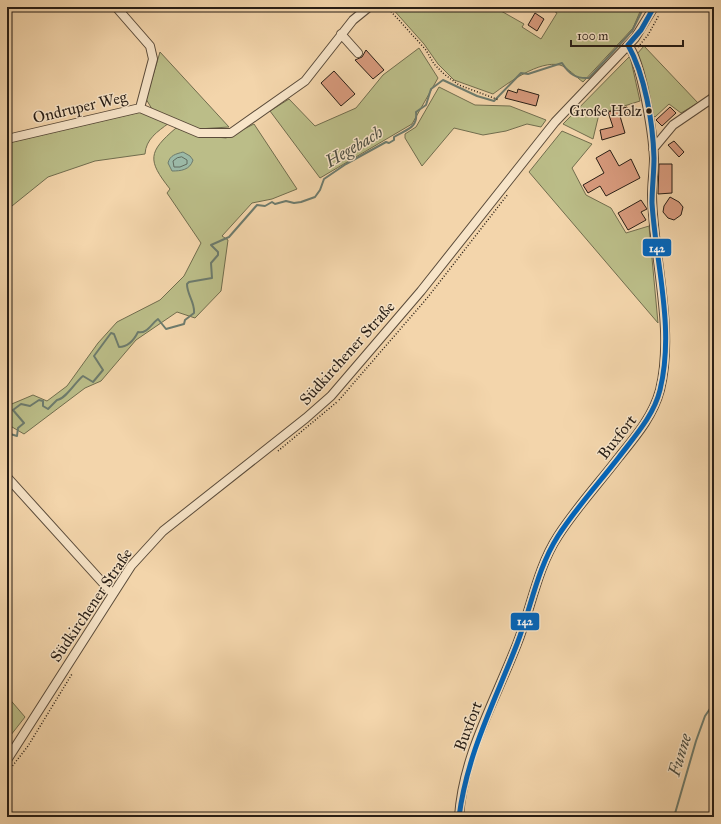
<svg xmlns="http://www.w3.org/2000/svg" width="721" height="824" font-family="'IM FELL Great Primer',serif">
<style>
.green{fill:#bbbd88;stroke:#716d4e}
.water{fill:#9bb9a7;stroke:#6d7b6d}
.lines{fill:none;stroke-linecap:round;stroke-linejoin:round}
.shore{stroke:#616b5e;stroke-width:1}
.stream{stroke:#6d7b6d;stroke-width:2}
.building{fill:#d99b7e;stroke:#271d15}
.minor-casing{stroke:#5a4b3a;stroke-width:10}
.path{stroke:#271d15;stroke-width:1.5;stroke-dasharray:1 2;stroke-linecap:butt}
.minor{stroke:#f7e4c8;stroke-width:8}
.bus-1-casing{stroke:#f7e4c8;stroke-width:8}
.bus-1{stroke:#0065bd;stroke-width:5}
.bus-dot{fill:#271d15;stroke:#f7e4c8;stroke-width:1.5}
.labels{text-anchor:middle;dominant-baseline:central;stroke-width:3;stroke-linejoin:round;paint-order:stroke}
.bus-label{font-size:15px;fill:#271d15;stroke:#f7e4c8;text-anchor:end}
.street-label{font-size:16px;fill:#271d15;stroke:#f7e4c8}
.water-label{font-size:17px;font-style:italic;fill:#4a4c41;stroke:#f7e4c8}
.line-badge{stroke:#f7e4c8;stroke-width:1.5}
.badge-label{font-size:11px;text-anchor:middle;font-weight:bold;fill:#fff}
</style>
<rect width="100%" height="100%" fill="#f3d5ab"/>
<filter id="stains"><feTurbulence type="fractalNoise" baseFrequency=".005" numOctaves="4"/><feColorMatrix values="0 0 0 0 .2 0 0 0 0 .09 0 0 0 0 .02 0 0 0 .5 -.17"/></filter>
<radialGradient id="worn" r=".72"><stop offset=".6" stop-color="#630" stop-opacity="0"/><stop offset="1" stop-color="#630" stop-opacity=".3"/></radialGradient>
<path class="green" d="M391 7H494L524 24 522 27 541 39 557 13 547 7H642L633 28 583 82C576 77 567 67 560 65 539 60 508 83 493 94L454 80 438 64 424 44Z
M644 46 698 103 681 113 669 104 655 117 650 112 637 54Z
M419 48 438 78 412 124 320 178 270 111 289 99 315 126 356 108 383 75Z
M160 52 229 127 198 129 152 109 146 99Z
M630 56 640 101 599 114 593 139 563 124Z
M439 87 475 105 510 106 546 120 541 127 527 124 506 131 483 135 454 128 422 166 405 138V134L416 127Z
M140 112 169 123C157 132 146 139 145 154L95 161 48 177 7 210V143Z
M254 124 297 189 272 199 252 203 222 236 228 240 221 291 195 318 177 312 136 340 101 381 85 388 24 434 7 424V406L33 395 47 401 67 386 98 343 117 322 160 300 184 276 201 243 167 193 170 189C147 160 148 152 176 128L196 135 226 138Z
M562 131 592 144 572 168 586 195 611 208 626 233 649 226 658 323 529 172Z
M7 696 25 717 7 740Z"/>
<path class="water" d="M183 152 190 156 193 160C190 170 181 171 172 171L168 163C170 155 176 154 183 152Z"/>
<g class="lines">
<path class="shore" d="M182 157 187 160V164L180 167H174L173 161 177 158Z"/>
<path class="stream" d="M7 433 17 436 18 428 24 423 13 410 21 404 30 406 39 400 43 401V406L48 409 57 400C66 399 76 381 83 376L93 382 103 370 94 356 111 333 114 334 119 347C128 347 134 340 138 332 147 334 151 324 158 319L166 329 184 324 185 320 194 313C195 302 187 295 187 284L189 282 212 278 211 263 218 255V252L211 245 229 237 257 205 265 206 272 202 275 204 286 201 294 203 301 202 315 197 320 190 324 179 346 164 386 142 389 143 394 140V137C407 129 418 128 416 112L426 105 431 89 443 80 477 96 494 101 521 73 528 74 562 63C569 74 576 79 589 78L632 31 644 7
M674 817 696 741 705 716 714 703"/>
</g>
<path class="building" d="M535 13 544 19 537 31 528 25Z
M366 50 384 70 373 79 355 60 362 57Z
M334 71 355 94 341 106 321 83Z
M518 89 539 95 536 106 505 98 508 90 517 93Z
M627 107 629 113 620 116 625 133 602 140 600 130 613 127 608 112Z
M670 107 676 113 662 126 656 120Z
M674 141 684 152 679 157 668 145Z
M610 150 619 166 631 159 640 178 606 196 600 186 588 193 583 185 604 173 596 158Z
M659 164H672V193L658 194Z
M670 197 679 202 683 207 681 215 674 220 668 218 663 212 664 206Z
M641 200 647 209 641 212 646 220 628 230 618 213Z"/>
<g class="lines">
<defs>
<path id="minor" d="M116 7 150 46 153 59 140 108
M341 34 358 53
M7 139 140 108 199 133H231L305 81 353 20 369 7
M653 149 673 125 714 97
M7 477 112 593
M7 760 131 566 163 531 306 418 331 396 421 291 555 122 635 38 654 7
M7 815 11 817
M459 817C463 755 495 701 517 644 531 609 537 568 558 536 576 508 599 483 619 457 636 436 653 416 660 390 675 329 653 257 652 195 652 183 654 170 654 158 653 135 642 62 628 45"/>
</defs>
<use href="#minor" class="minor-casing"/>
<path class="path" d="M387 7 426 50 434 64 444 74 459 85 499 100
M638 47 648 35 659 15
M339 400 428 297 508 194
M278 451 337 402
M7 773 28 746 72 674"/>
<use href="#minor" class="minor"/>
<defs>
<path id="bus-1" d="M628 45 641 30 654 7
M459 817C467 754 494 703 517 644 531 608 537 569 558 536 576 508 599 483 619 457 635 436 654 415 660 390 675 329 656 265 652 203 652 188 654 173 654 158 653 123 645 75 628 45"/>
</defs>
<use href="#bus-1" class="bus-1-casing"/>
<use href="#bus-1" class="bus-1"/>
</g>
<circle class="bus-dot" cx="649" cy="111" r="3.5"/>
<g class="labels">
<g class="bus-label">
<text x="642" y="111">Große Holz</text>
</g>
<g class="street-label">
<text transform="translate(80 107) rotate(-13)">Ondruper Weg</text>
<text transform="translate(347 353) rotate(-48)">Südkirchener Straße</text>
<text transform="translate(617 437) rotate(-52)">Buxfort</text>
<text transform="translate(91 605) rotate(-56)">Südkirchener Straße</text>
<text transform="translate(468 726) rotate(-69)">Buxfort</text>
</g>
<g class="water-label">
<text transform="translate(354 147) rotate(-31)">Hegebach</text>
<text transform="translate(680 755) rotate(-73)">Funne</text>
</g>
</g>
<g class="line-badge">
<rect x="642" y="238" width="30" height="19" rx="4" fill="#0065bd"/>
<rect x="510" y="612" width="30" height="19" rx="4" fill="#0065bd"/>
</g>
<g class="badge-label">
<text x="657" y="252">142</text>
<text x="525" y="625">142</text>
</g>
<rect width="721" height="824" fill="none" stroke="#f3d5ab" stroke-width="24"/>
<rect x="8" y="8" width="705" height="808" fill="none" stroke="#271d15" stroke-width="2"/>
<rect x="12" y="12" width="697" height="800" fill="none" stroke="#271d15"/>
<path d="M571 40v6h112v-6" fill="none" stroke="#271d15" stroke-width="2"/>
<text x="577" y="40" font-size="12" fill="#271d15" stroke="#f7e4c8" stroke-width="3" paint-order="stroke">100 m</text>
<rect width="100%" height="100%" filter="url(#stains)"/>
<rect width="100%" height="100%" fill="url(#worn)"/>
</svg>
